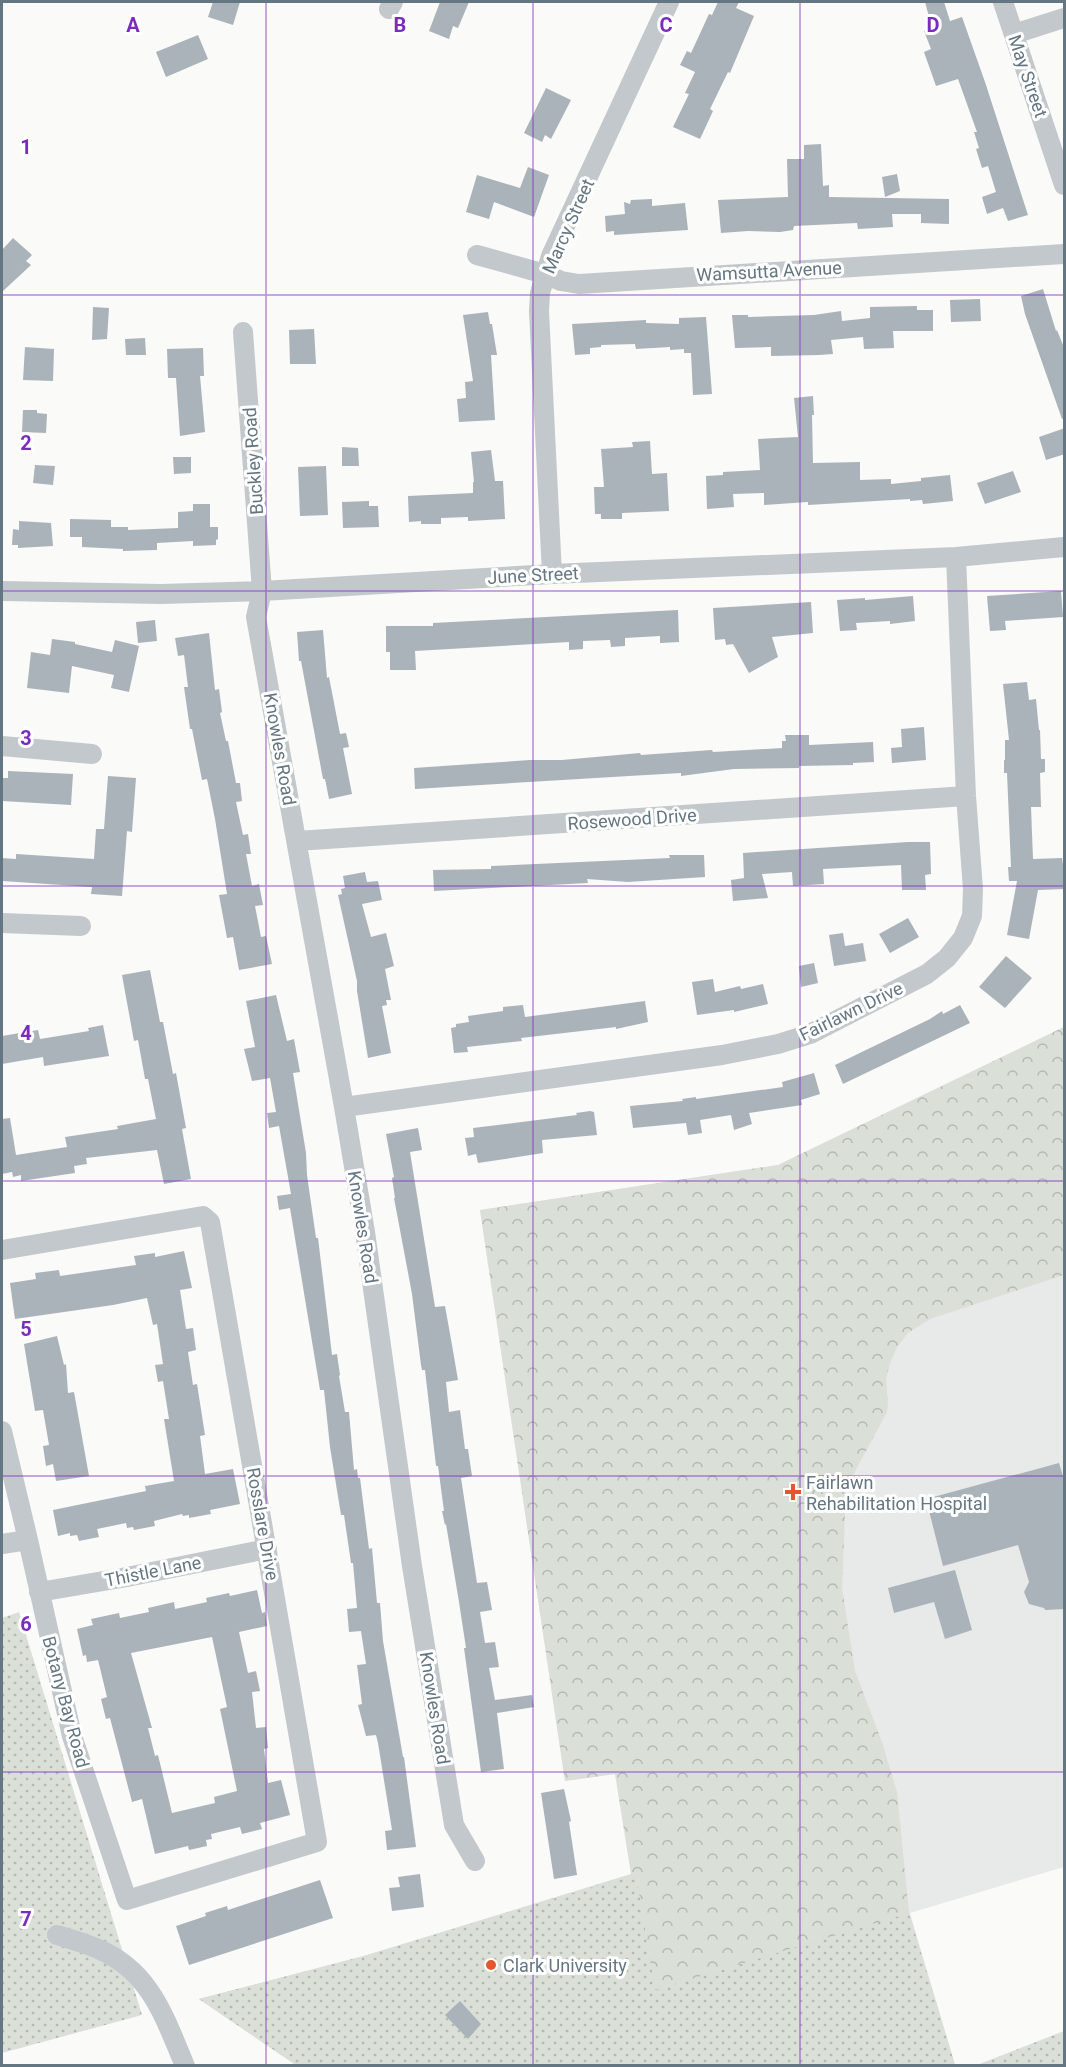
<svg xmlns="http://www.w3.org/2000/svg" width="1066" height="2067" font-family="Roboto,sans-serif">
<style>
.built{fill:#e8e9e9}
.forest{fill:url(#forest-crowns)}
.park{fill:url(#park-dots)}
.building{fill:#aab3b9;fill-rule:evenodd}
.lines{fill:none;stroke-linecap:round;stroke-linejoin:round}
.minor{stroke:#c3c8cc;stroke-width:20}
.grid{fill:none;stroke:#7b2cbf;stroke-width:1.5;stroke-opacity:0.55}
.poi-dot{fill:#e4572e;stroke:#fff;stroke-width:2}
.labels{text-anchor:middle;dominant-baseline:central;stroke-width:6;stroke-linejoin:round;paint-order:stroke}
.street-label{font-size:18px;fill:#657683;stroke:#fff}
.poi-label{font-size:18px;fill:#657683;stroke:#fff;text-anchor:start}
.grid-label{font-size:20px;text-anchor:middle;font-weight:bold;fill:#7b2cbf;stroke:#fff;stroke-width:6;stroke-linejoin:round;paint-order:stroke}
</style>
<defs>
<pattern id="forest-crowns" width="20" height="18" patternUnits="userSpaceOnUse" patternTransform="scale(1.5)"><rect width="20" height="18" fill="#dadfd7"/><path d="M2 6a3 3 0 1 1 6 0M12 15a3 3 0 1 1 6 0" fill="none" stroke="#b4b9b4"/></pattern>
<pattern id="park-dots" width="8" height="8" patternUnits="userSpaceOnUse" patternTransform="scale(1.5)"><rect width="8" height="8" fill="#dadfd7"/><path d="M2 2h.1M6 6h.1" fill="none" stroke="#b4b9b4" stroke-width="1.8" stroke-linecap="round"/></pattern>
</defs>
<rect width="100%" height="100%" fill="#fafaf8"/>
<path class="built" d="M1064 1027V1867L910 1913 955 2065H296L199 1999 364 1956 635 1873 615 1774 565 1781 480 1210 778 1165Z"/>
<path class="forest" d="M1064 1027V1275L930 1319 908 1333 897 1347 890 1363 886 1379 888 1406 886 1414 846 1488 842 1588 855 1671 882 1742 897 1792 909 1913 955 2065H296L199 1999 364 1956 631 1874 615 1774 565 1781 480 1210 778 1165Z"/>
<path class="park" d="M19 1612 142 2015 2 2053V1618Z
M636 1874 655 1990 909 1913 955 2065H296L199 1999 364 1956Z
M1064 2031V2065H977Z"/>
<path class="building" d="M213 2H240L233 25 208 17Z
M440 2H469L458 28 453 26 449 39 429 31Z
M718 2H739L736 8 754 16 730 73 728 72 710 109 713 111 700 139 673 127 689 94 685 93 695 72 680 65 687 51 691 53 709 14 712 15Z
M925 2H944L950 21 962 17 985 82 1028 215 1008 221 1003 208 987 214 982 197 996 192 988 166 982 168 976 149 979 148 974 132H977L958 79 936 86 924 52 931 49 924 31 932 28Z
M198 35 208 59 166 77 156 52Z
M546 88 571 100 551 139 545 135 542 142 524 133Z
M821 144 823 186 829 185V197L949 199V224L921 223V214H892L893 227 858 229 857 223 794 226 793 230 780 232 748 231 721 233 718 200 788 197 787 159H804V145Z
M528 167 549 175 534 217 494 202 489 219 466 212 477 175 520 188Z
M897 174 900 191 885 197 882 177Z
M652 199V206L685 203 688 230 614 235V231L606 232 605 216 625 214 624 202 630 204 631 200Z
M13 238 32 255 26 261 31 265 2 292V250Z
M1043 289 1056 331 1057 330 1065 350V418L1062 419 1025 314 1021 296Z
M980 299 981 321 951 322 950 300Z
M917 306V310H933V331H893L894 348 864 349 863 337 831 340 833 354 819 355 771 356V347L735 348 732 315H748V317L814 315 841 311 842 321 870 318V307Z
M93 307 109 308 107 339 92 340Z
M488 312 490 324H492L497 355H491L495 420 459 422 457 399 466 398 465 382 473 381 463 315Z
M706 317 712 394 693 395 691 353H684V349L670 350V347L636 349 635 344 601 345V347L590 348V354L575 355 572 324 646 320V323L679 324V318Z
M314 329 316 364H290L289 330Z
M145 338 146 355H126L125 339Z
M25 347 54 349 53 381 23 380Z
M203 348 204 376H200L205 432 180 436 176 378H168L167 349Z
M813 396 814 415H812L813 463 860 462V480L891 479V484L921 481V478L950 475 953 501 923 504 922 500 910 501V499L808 505V502L764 505V493L733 494 734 507 707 509 706 476 723 475V472L760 470 758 439 798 437 794 398Z
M23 410H37V413L47 414 46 433 22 432Z
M1065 428V454L1046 460 1039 437Z
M650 441 652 474 667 473 669 511 622 513V519H601V514H595L594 487H604L601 449 633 447 632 442Z
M342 447 358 448 359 466H342Z
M491 450 495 481H503L505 519 468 521V517L441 518V524H421V521L409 522 408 496 473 493V482H474L471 452Z
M173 457H191V473L174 474Z
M35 465 55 466 53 485 33 483Z
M326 466 328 515 300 516 298 467Z
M1013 471 1021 492 985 504 977 483Z
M369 501V506H378L379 527 343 528 342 502Z
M193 504H210V527H218V539L216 540V545L193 546V541L157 543V550L123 551V549L82 547V537H70V519L111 520V527H128V530L178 528V512L193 511Z
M19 521 51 523 53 546 18 548V545H12L13 529 19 530Z
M1061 591 1063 617 1005 621 1006 630 990 631 987 596Z
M913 596 915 621 890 624V621L856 623 857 630 840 631 837 600 865 598V600Z
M811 602 813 633 772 637 778 657 749 673 733 644 726 645 725 639 715 640 713 608Z
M678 610 679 642 660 643V636L625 638V646L611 647 610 640 583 641V649L569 650V642L415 651 416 670H390V652H386V626H433V623Z
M155 620 157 641 138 643 136 622Z
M323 630 327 678 329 677 340 734 346 733 349 747 343 748 352 794 329 799 325 779H323L301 661H299L297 632Z
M209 633 215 690 219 689 222 712 220 713 226 741H228L236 783H240L242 801 236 802 243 835 248 834 251 854H246L252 886 259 884 263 905 255 906 261 937 266 936 272 964 239 970 233 937 227 938 219 895 227 894 215 819 207 779 202 780 192 729H190L184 687H188L184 655 178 656 175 638Z
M52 639 75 642V644L112 652 115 640 139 646 129 692 111 688 114 675 72 666 69 693 27 688 31 652 50 655Z
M1027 682 1029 700 1036 699 1039 730H1040L1041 759H1045V772L1040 773 1041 807H1031L1033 859 1062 858 1065 878V889L1038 890 1029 939 1007 935 1017 881H1009L1008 867H1011L1007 773H1004V760H1005V740H1009L1003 684Z
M924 727 926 760 892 763 891 748 902 747 901 729Z
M785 735H809V745L873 742 874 762 853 763V765L799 766V768L734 769 681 776V773L629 776 415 789 414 768 530 760H562L640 753 641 755 712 750 713 752 782 748V741H786Z
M8 771 73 774 71 805 2 801V778H8Z
M108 776 136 778 132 832 127 831 122 896 91 894 92 887 2 881V858L16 859V854L94 859 96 829H104Z
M908 842H930L931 874 925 875 926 890H902L901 865 823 869 824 884 793 886 792 872 762 874 768 898 733 901 731 880 744 878 743 853Z
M669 855H704L705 877 628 882 587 879 588 883 434 891 433 870 491 869V866L670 858Z
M365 872 367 882 378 881 382 900 362 904 371 937 386 933 394 966 385 969 391 1000H386L387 1005 382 1006 391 1053 368 1058 357 991V981L338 895 342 894 341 889 345 888 343 876Z
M908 918 919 937 890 953 879 934Z
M843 933 845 946 863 943 866 961 834 966 829 935Z
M1006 956 1032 978 1005 1008 979 987Z
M814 963 818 983 801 987 799 966Z
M150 970 160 1022H163L173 1074 176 1073 186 1128 182 1129 191 1179 164 1184 157 1150 86 1158 87 1164 74 1166 75 1173 21 1181V1175L13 1177 12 1172 2 1174V1119L10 1118 16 1155 67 1147 65 1137 118 1129 117 1126 156 1119 148 1079H145L138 1040 134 1041 122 975Z
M713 979 715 992 740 986 741 989 763 984 768 1004 734 1012V1010L697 1015 692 982Z
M276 995 287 1041 294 1039 300 1072 293 1073 306 1153 307 1175 316 1238H318L319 1246 332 1355 337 1354 340 1375 339 1376 345 1412H349L354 1470 357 1469 358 1478H360L369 1549 372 1548 377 1603H380L383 1641 403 1757H404L416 1847 387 1850 385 1831 392 1830 378 1743 376 1735 366 1736 358 1705 362 1704 357 1665 366 1664 361 1631 349 1632 347 1609 357 1608 353 1563H351L344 1515H341L330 1447 324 1390H320L290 1208 279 1210 277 1196 291 1194 279 1126 269 1128 267 1113 276 1112 270 1078 252 1081 244 1049 255 1047 246 1001Z
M645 1001 648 1022 616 1029V1027L521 1038 522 1041 467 1047 468 1052 454 1053 451 1028 456 1027V1024L469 1022 468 1016 503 1011V1007L523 1005 525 1017Z
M960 1005 970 1023 843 1084 835 1065 930 1019 942 1011 943 1014Z
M103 1025 109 1056 44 1066 43 1057 2 1064V1036L38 1030 40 1039 89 1031 88 1028Z
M814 1073 820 1094 801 1100 802 1105 749 1113 752 1124 734 1130 731 1115 700 1120 702 1133 688 1135 686 1123 633 1128 630 1106 683 1101 682 1099 696 1097V1099L783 1087 782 1082Z
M590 1111 594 1112 597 1135 542 1140 543 1153 511 1158 478 1163 476 1154 468 1156 465 1138 474 1137 473 1128 577 1115 576 1113Z
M418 1128 422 1150 410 1152 435 1307 445 1306 452 1345 458 1380 446 1382 449 1412 460 1410 465 1449H468L472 1476 461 1478 477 1583 487 1582 492 1610 480 1612 485 1643 495 1642 499 1667 489 1668 495 1700 532 1695 534 1707 497 1713 504 1769 481 1772 464 1648H466L459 1602 446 1524 445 1525 442 1511H444L438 1466H436L425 1370H422L421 1365 412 1294 394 1198H395L392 1178 394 1177 386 1134Z
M184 1251 192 1288 180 1290 186 1329 193 1328 196 1350 188 1352 193 1385 197 1384 205 1435 200 1436 205 1474 233 1469 240 1504 210 1510 211 1514 189 1518V1515L183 1516 182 1514 154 1521 155 1526 134 1530 133 1527 127 1528 126 1523 97 1529 99 1537 79 1541 77 1535 70 1536V1533L58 1536 53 1510 146 1491 145 1486 174 1481 164 1419H169L163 1381 158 1382 155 1365 163 1364 157 1324 153 1325 147 1298 113 1305 15 1319 10 1283 36 1279 35 1273 59 1270 60 1276 136 1265 134 1256 155 1253V1257Z
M57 1336 64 1365 66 1364 68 1393 74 1392 89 1476 56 1481 53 1464 46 1466 43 1446 49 1445 43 1410 35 1411 24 1344Z
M1059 1463 1065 1483V1609L1045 1610 1044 1608 1029 1604 1024 1592 1029 1582 1018 1545 943 1566 926 1499Z
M955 1570 972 1630 945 1639 934 1602 894 1613 888 1588Z
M257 1590 262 1613 265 1612 267 1626 239 1632 248 1673 256 1671 260 1691 252 1692 256 1728 266 1727 268 1748 264 1749 268 1783 281 1780 290 1815 260 1823 262 1829 242 1834 240 1827 211 1834 212 1839 206 1840 207 1846 189 1850 188 1846 155 1854 142 1799 132 1802 110 1718 106 1719 101 1699 107 1697 98 1660 87 1662 86 1655 83 1656 77 1629 93 1625 91 1619 119 1613 120 1618 149 1612 148 1608 174 1602 175 1609 207 1602 206 1598 229 1593 230 1596ZM212 1637 227 1707 220 1709 237 1791 214 1797 215 1803 172 1813 158 1755 155 1756 148 1728H152L131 1653Z
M564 1789 571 1821 569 1822 577 1875 554 1879 541 1793Z
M420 1874 424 1907 392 1911 389 1888 400 1887 398 1877Z
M320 1880 333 1918 189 1965 176 1926 206 1916 205 1913 227 1906 228 1910Z
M460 2001 481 2024 468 2039 445 2015Z"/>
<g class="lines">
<path class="minor" d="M1003 2 1064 185
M389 9 393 2
M1014 34 1064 18
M477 255 545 274 561 281 579 284 1064 254
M243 332 262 591 256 617 344 1107 365 1232 412 1566 454 1825 475 1861
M552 574 539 311 540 293 551 256 669 2
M2 591 161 594 262 591 552 574 956 557 1064 547
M2 746 92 754
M297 841 966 796
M2 923 81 926
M344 1107 722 1055 778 1044 810 1034 927 974 947 958 963 938 972 916 973 889 966 796 956 557
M2 1250 203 1216 210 1222 317 1842 127 1900 72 1736 28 1540 2 1431
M2 1544 28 1540
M39 1592 127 1577 267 1549
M57 1935C70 1939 84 1943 96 1948 150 1970 164 2016 185 2066"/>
</g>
<path class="grid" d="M266 2V2066M533 2V2066M800 2V2066M2 295H1064M2 591H1064M2 886H1064M2 1181H1064M2 1476H1064M2 1772H1064"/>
<g class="poi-dot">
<path d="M790 1483h6v6h6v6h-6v6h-6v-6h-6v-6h6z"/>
<circle cx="491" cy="1965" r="6"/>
</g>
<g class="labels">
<g class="street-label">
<text transform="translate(1028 76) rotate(71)">May Street</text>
<text transform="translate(568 226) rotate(-66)">Marcy Street</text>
<text transform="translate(769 271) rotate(-3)">Wamsutta Avenue</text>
<text transform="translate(253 461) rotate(-94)">Buckley Road</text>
<text transform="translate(533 575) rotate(-3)">June Street</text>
<text transform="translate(280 749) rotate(80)">Knowles Road</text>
<text transform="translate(632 819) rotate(-4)">Rosewood Drive</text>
<text transform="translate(851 1011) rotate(-26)">Fairlawn Drive</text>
<text transform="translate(363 1227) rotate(81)">Knowles Road</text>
<text transform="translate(263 1524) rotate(80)">Rosslare Drive</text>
<text transform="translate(153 1571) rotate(-11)">Thistle Lane</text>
<text transform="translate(66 1702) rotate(75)">Botany Bay Road</text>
<text transform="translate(435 1708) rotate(81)">Knowles Road</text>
</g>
<g class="poi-label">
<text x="806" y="1482">Fairlawn<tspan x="806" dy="21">Rehabilitation Hospital</tspan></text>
<text x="503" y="1965">Clark University</text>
</g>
</g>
<g class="grid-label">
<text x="133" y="32">A</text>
<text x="400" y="32">B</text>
<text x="666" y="32">C</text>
<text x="933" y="32">D</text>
<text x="26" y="154">1</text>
<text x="26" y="450">2</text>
<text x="26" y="745">3</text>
<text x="26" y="1040">4</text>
<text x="26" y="1336">5</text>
<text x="26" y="1631">6</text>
<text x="26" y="1926">7</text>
</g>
<rect width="1066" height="2067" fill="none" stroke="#657683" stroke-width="6"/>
</svg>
